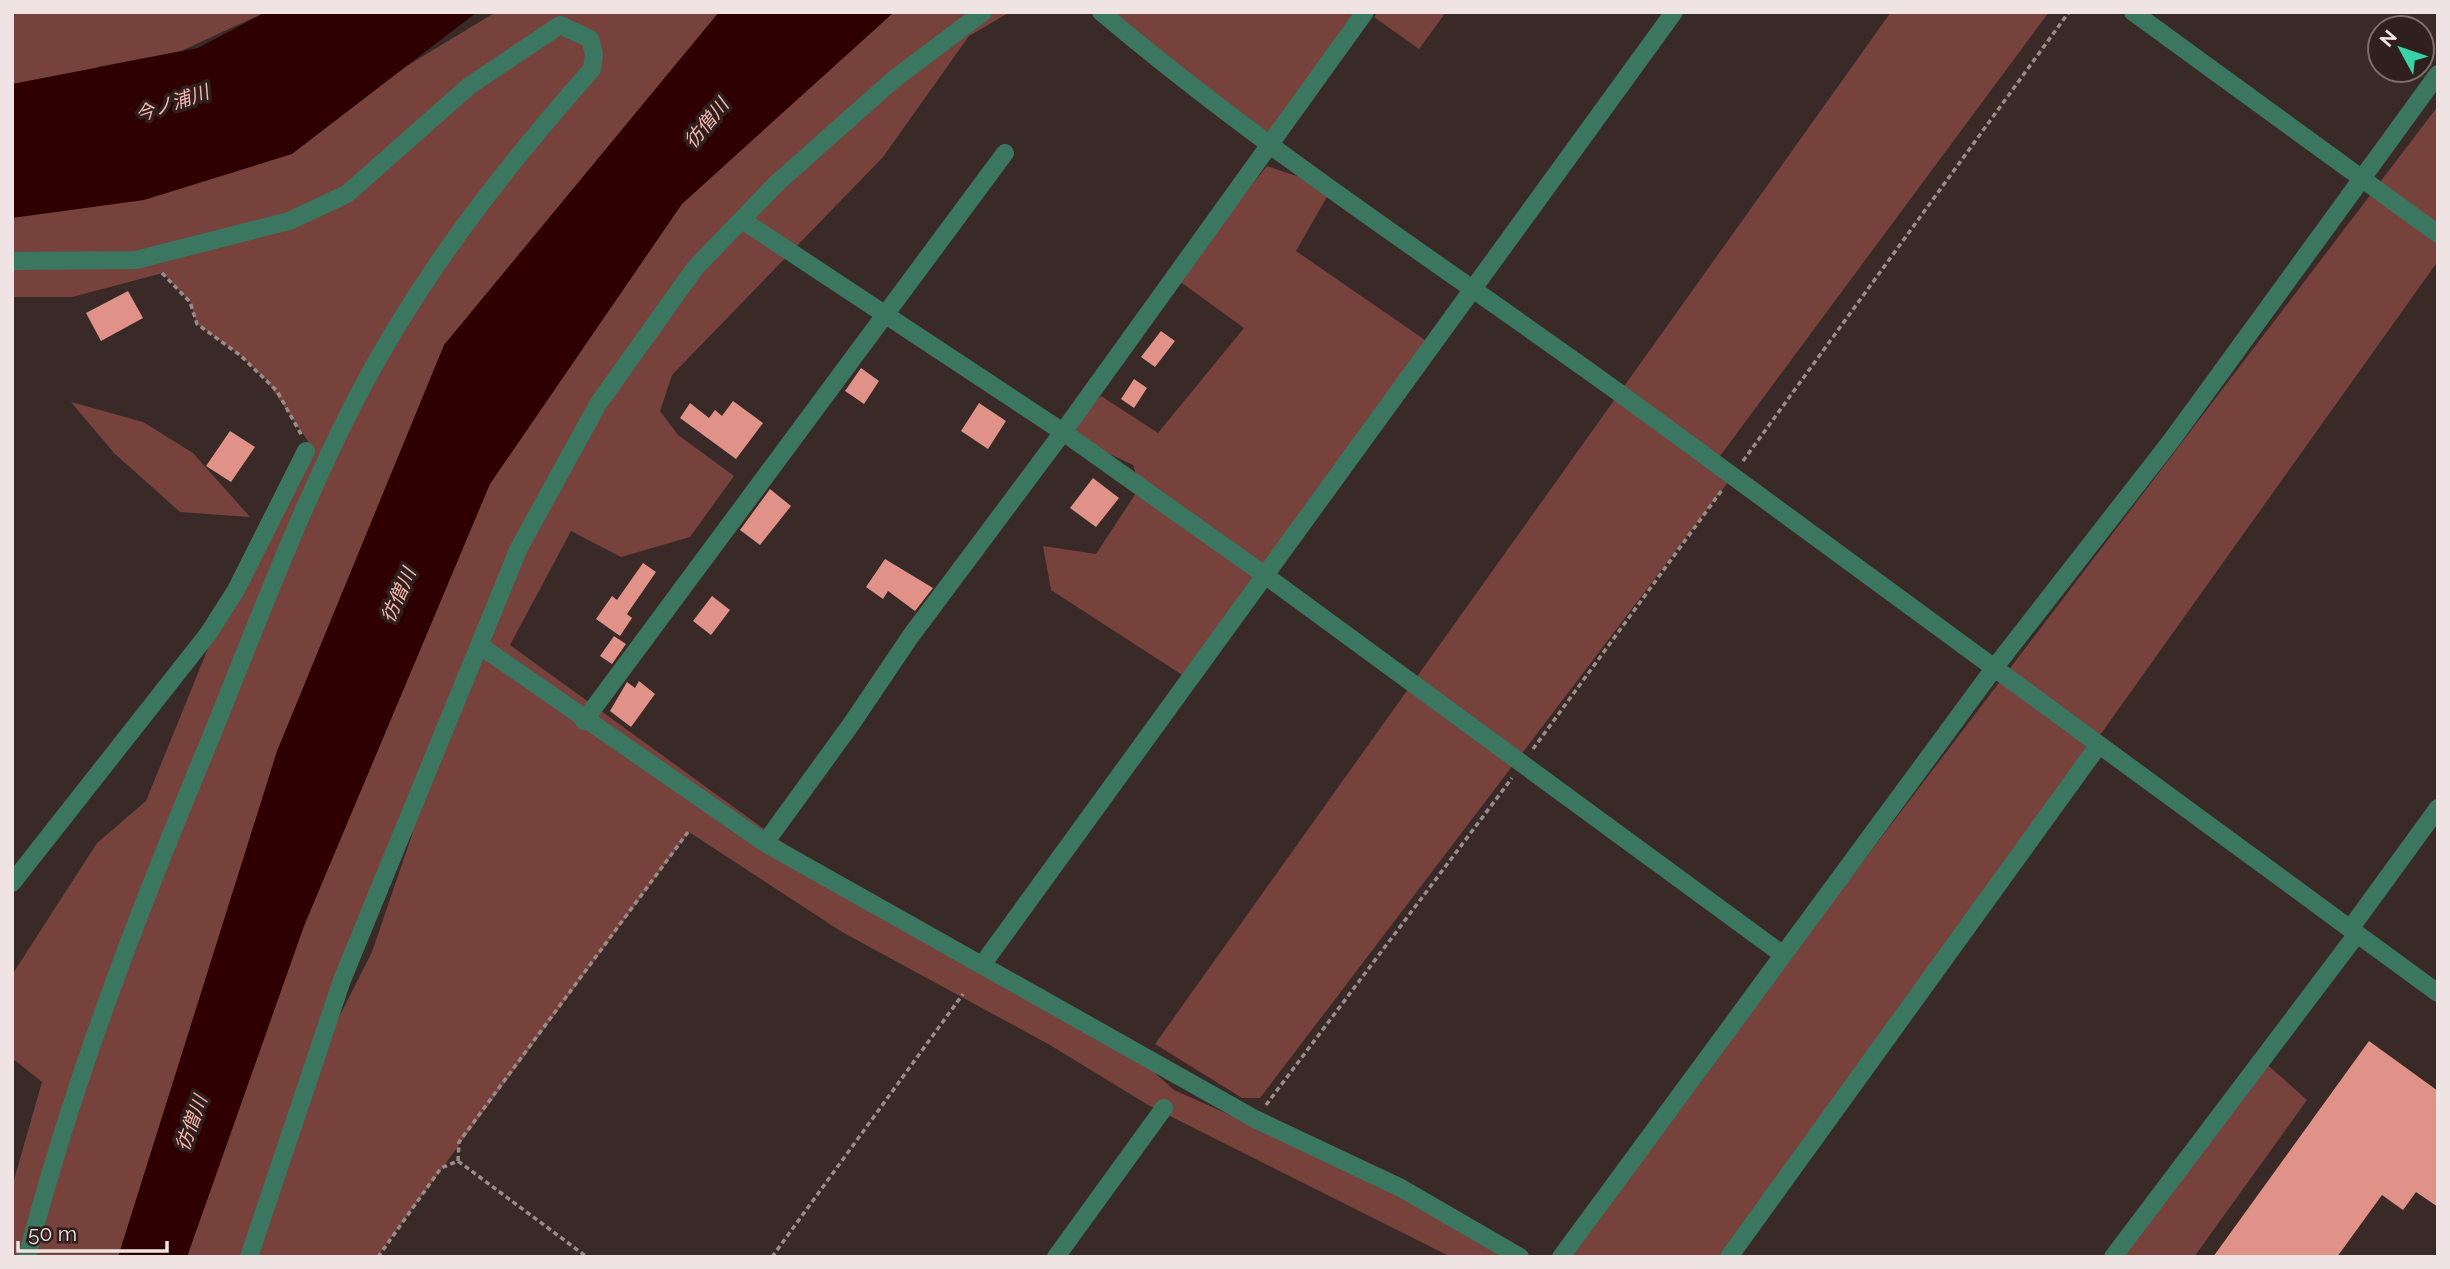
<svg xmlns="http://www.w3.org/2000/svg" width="2450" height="1269" font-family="Raleway,'Noto Sans JP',sans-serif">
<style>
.green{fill:#77423c;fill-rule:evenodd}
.water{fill:#2e0001}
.building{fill:#e09188}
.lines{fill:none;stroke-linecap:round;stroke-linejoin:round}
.path{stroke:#988b89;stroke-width:3.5;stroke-dasharray:5 3.5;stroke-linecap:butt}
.minor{stroke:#3b7661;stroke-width:18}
.labels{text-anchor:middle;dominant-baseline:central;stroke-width:7;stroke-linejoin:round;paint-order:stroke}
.water-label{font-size:19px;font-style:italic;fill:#f8b8af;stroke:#2f201e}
</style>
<rect width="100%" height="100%" fill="#392a28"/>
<path class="green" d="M12 12H266L181 51 97 67 228 174 496 12H768L809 89 894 12H1010L969 36 883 157 672 375 660 411 678 435 734 476 690 537 621 557 571 531 510 645 858 897 1127 1048 1174 1090 1427 1203 1520 1257H1451L1148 1105 1050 1045 842 932 689 832 377 1257H12V1187L42 1082 12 1058V975L97 843 146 801 209 646 312 447 266 380 240 355 197 324 190 302 163 273 72 297H12ZM413 832 372 952 333 1029 378 893Z
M1101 12H1365L1272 145Z
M1378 12H1446L1419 49 1374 17Z
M1891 12H2049L1720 456 1732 477 1260 1098H1242L1155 1044Z
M2438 106V261L1728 1257H1562Z
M1267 166 1332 188 1296 251 1425 340 1190 680 1051 590 1043 546 1096 554 1140 487 1133 465 1063 432 1101 396 1158 433 1244 328 1175 278Z
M71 402 143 422 193 453 250 517 180 512 114 453Z
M2262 1060 2307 1100 2194 1257H2113Z"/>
<path class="water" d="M266 12H477L292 154 144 200 12 218V84L198 48Z
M719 12H894L682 204 490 484 304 926 187 1257H118L277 751 444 345Z"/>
<path class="building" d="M128 291 143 318 101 341 86 313Z
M1161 331 1175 341 1155 367 1141 357Z
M861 368 879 381 864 404 845 391Z
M1134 379 1147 388 1134 408 1121 399Z
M733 401 763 423 736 459 680 418 690 403 709 418 715 410 722 416Z
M979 403 1006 421 988 449 961 431Z
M230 431 255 447 231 482 206 466Z
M1093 478 1119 498 1096 527 1070 508Z
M770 489 791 506 760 545 740 530Z
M885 559 933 588 915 611 888 591 883 599 866 587Z
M643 563 656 572 627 614 632 618 620 636 596 619 612 596 617 600Z
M712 596 730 610 711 635 693 621Z
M614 636 626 644 612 664 600 656Z
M639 681 655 694 631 727 610 711 627 682 635 688Z
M2369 1041 2438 1091V1207L2416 1192 2403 1210 2382 1195 2337 1257H2213Z"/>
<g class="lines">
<path class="path" d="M162 273 190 302 197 324 240 355 277 391 302 436
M1743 461 2069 12
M1533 749 1722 490
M1266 1105 1512 778
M458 1161 459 1142 688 832
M378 1257 441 1168 458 1161 587 1257
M772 1257 963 994"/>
<path class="minor" d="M1101 12C1264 150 1445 267 1618 392 1892 590 2164 793 2438 993
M2133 12 2438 234
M742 220 1063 432 1266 576 1782 954
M12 261 136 260 289 221 347 194 469 86 560 25 590 39 594 54 592 69C501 172 416 281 353 405 298 513 255 629 209 742 139 910 73 1080 27 1257
M479 645 765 843 1255 1119 1401 1188 1520 1257
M584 721 1005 153
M765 843 852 723 910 637 1063 432 1365 12
M12 883 208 634 236 590 306 451
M2350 929 2438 808
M982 965 1674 12
M249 1257 342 980 519 548 598 404 695 268 777 183 893 80 983 12
M1056 1257 1164 1108
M1561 1257 1995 667 2171 441 2438 74
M1729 1257 2098 746
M2113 1257 2357 934"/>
</g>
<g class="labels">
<g class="water-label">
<text transform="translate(172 103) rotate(-19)">今ノ浦川</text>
<text transform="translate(706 123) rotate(-51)">彷僧川</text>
<text transform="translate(398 595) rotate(-66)">彷僧川</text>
<text transform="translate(191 1123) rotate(-70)">彷僧川</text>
</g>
</g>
<rect width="2450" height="1269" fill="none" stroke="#efe4e3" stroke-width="28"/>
<g transform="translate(2401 49) rotate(310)"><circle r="33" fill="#2f201e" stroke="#7c6e6d" stroke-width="2"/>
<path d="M0-5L12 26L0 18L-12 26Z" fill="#38d4a6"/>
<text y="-10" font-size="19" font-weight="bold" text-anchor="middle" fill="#efe4e3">N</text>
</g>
<path d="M18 1241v10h149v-10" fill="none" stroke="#efe4e3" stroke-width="3.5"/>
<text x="28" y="1241" font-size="21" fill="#efe4e3" stroke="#2f201e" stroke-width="5" paint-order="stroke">50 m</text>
</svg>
